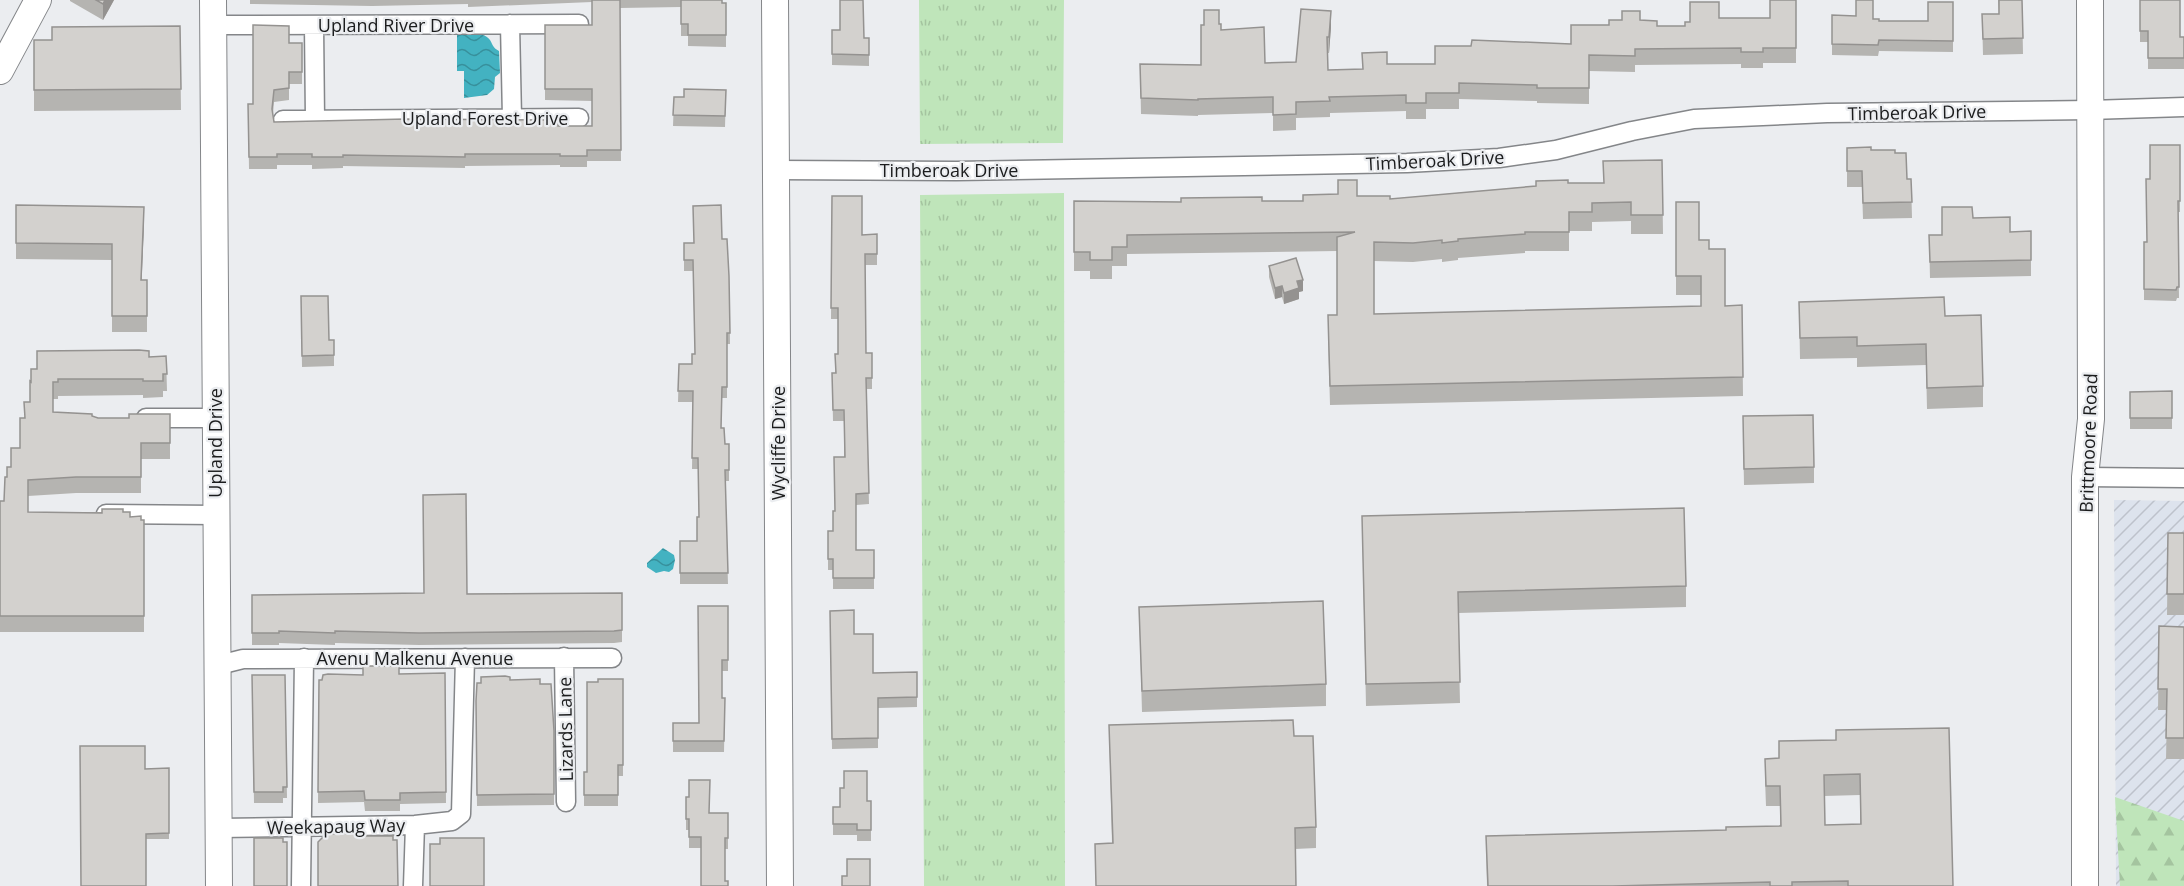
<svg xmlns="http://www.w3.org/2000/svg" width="2184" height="886" font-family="'Open Sans',sans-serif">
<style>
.industrial{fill:url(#industrial-furrows)}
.grass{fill:url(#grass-tufts)}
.forest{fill:url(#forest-firs)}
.water{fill:url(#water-waves)}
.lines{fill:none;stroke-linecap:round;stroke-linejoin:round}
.street-casing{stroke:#848689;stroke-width:21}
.secondary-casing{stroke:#848689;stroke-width:28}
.street{stroke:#fff;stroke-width:18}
.secondary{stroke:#fff;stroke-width:26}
.wall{fill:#b5b4b1;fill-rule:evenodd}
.shaded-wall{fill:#949290}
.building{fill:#d3d1ce;stroke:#949290;stroke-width:1.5;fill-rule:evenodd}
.labels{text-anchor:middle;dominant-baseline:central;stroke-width:4.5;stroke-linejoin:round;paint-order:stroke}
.street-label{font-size:18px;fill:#1b1c1d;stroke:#ebedf0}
</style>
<defs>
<pattern id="industrial-furrows" width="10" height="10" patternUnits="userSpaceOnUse" patternTransform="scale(1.5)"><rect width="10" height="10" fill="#dde3ed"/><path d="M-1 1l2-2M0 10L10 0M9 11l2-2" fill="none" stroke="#bdc2cb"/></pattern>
<pattern id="grass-tufts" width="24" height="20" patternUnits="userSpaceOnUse" patternTransform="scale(1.5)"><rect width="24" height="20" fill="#bfe5ba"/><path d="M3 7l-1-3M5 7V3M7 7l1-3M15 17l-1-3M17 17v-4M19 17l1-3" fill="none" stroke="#a4c49f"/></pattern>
<pattern id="forest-firs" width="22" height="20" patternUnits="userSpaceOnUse" patternTransform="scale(1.5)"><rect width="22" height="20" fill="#bfe5ba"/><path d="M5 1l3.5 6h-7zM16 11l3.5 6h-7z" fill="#a4c49f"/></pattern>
<pattern id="water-waves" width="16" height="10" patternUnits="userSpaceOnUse" patternTransform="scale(1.5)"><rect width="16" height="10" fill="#43b2c1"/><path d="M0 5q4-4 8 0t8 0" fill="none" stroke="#37909c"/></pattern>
</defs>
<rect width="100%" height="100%" fill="#ebedf0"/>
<path class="industrial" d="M2114 500 2184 501V886H2116Z"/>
<path class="grass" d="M919 0H1064L1063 143 920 144Z
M1064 193 1065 886H924L920 195Z"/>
<path class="forest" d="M2115 797 2184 821V886H2120Z"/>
<path class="water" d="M457 34C467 34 484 31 490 40 493 45 493 48 499 51L500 73 495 77 494 89 487 95 464 98V71H457Z
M663 548 674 555 675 560 673 569 669 572 664 571 656 573 647 567V563Z"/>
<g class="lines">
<defs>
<path id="street" d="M510 24 512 118
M213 25 579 24
M314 25 315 120
M283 120 579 118
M776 170 956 171 1407 163 1499 158 1556 150 1632 131 1694 119 1827 113 2090 110 2184 107
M146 418H215
M2085 477 2184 478
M106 514 216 515
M564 657 566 802
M219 665 243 659 612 658
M219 828 415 825 452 821 461 814 465 658
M301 886 304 658
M413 886 415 825"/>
<path id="secondary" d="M213 0 219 886
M775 0 780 886
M0 71 38 0
M2085 886V477L2091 419 2090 0"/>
</defs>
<use href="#street" class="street-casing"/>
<use href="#secondary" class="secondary-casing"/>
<use href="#street" class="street"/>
<use href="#secondary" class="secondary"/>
</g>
<path class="wall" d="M70 0H114L103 20 70 1Z
M250 0H722V3H726V47L688 46V36H681V7L620 8 621 161H587V167H560V165L465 166V168L343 166V168L312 169V165H277V169H249L248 104H253L289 43H302V84H289V100L274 102 273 114 274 122H551L558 126H592V101L545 100V25H592V2L468 7V4L372 6 250 4Z
M1796 0V63H1763V68H1741V64L1635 65V72L1589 71V104L1537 103V101L1459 99V109H1426V119H1406V111L1330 113V117L1296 118V130L1273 131V113L1198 115V116L1141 114 1140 64 1201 65 1204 25 1219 24 1221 30 1265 63 1296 62 1331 27 1329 53H1328V70L1363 69 1362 53 1387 64H1435L1571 44 1609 25 1640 20 1657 26H1685L1690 22 1719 18H1770Z
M1998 0H2022L2023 54 1983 55 1982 14H1999Z
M2140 0 2180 37H2184V69H2148V42H2140Z
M1953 2V52L1879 51 1878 56 1832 55V15L1873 19 1879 21H1928Z
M180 26 181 110 34 111V40H52Z
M832 30H840L864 38H869V66L832 65Z
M726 90 725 127 673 126 674 97H684Z
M2180 145V212H2178L2179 298H2177L2176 301 2144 300V242H2147L2150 179Z
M1847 148 1895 153 1907 179H1911L1912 218 1863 219 1862 187H1847Z
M1662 160 1663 234H1631V221L1592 222V231H1569V251H1525V253L1458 258V260L1442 262V259L1413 262 1374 261V314L1701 306V295H1676V202L1699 240 1709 249 1725 306 1742 305 1743 396 1330 405 1328 334 1337 315V251L1127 254V266H1112V279H1090V271H1074V201L1181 202 1303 201 1357 196 1390 199 1568 183H1603Z
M832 196 862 235 877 234V265H865L866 353 872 378V389H866L869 504 856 505V550H874V589H833V570H828V531H833L835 511 844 457V421H833L832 373H835L838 354V319H831Z
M16 205 144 223 141 280H147V332H112V260L16 259Z
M1942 207 1973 218 2010 232 2031 260V276L1930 278 1929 235H1942Z
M722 239 729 276 730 344H727V398H722L721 428 725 444H729V481H725L728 584H680V541H697L699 517 698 469H692L693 402H678L679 364H692L695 354 693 271H684V243H694Z
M1269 266 1303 291 1299 292V299L1284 304 1282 297 1275 299 1269 277Z
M301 296 329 340H334V366L302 367Z
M1799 302 1945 316 1983 386V407L1927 409 1926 365 1857 367V358L1800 359Z
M166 356 167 391H163V397L143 398V395L58 396V399H53V412L98 418H129L170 414V459H141V493H76L28 496V512H123L130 517 141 520H144V632H0V501H4L7 477 20 448 24 418 30 402 31 382 37 369 149 357Z
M2172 391V429H2130V392Z
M1743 433 1814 467V483L1744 485Z
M1362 516 1686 586V607L1458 613 1460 703 1366 706Z
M2168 533H2184V615H2167Z
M622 593V642L614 643 419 645 335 643V645L279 643V645H252V595Z
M728 606V671H722V698H725L724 752H673V723H699Z
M1139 607 1326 684V706L1142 712Z
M830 611 854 634 873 673 917 672V707L878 708V748L832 749Z
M2159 626 2184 627V759H2166L2167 710H2158Z
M445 673 446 803 400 804V811H365L364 802 318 803 319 680 363 675Z
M252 675H285L287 798H283V803H254Z
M623 679V776H618V806H584V772H587L598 682Z
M510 680 540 684 554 731V805L477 806 476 701Z
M1109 725 1294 736 1316 827V848L1295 849 1296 886H1096L1095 844 1112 843Z
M1836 740 1953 886H1487L1486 836 1726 830 1780 826V806H1766L1765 779 1779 758ZM1860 795V824L1825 825 1824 796Z
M169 768V839H146L145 769Z
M686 797 710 813H728V849H725V881L728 886 701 848H689V830H686Z
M867 801H871V841H857V835H833V807H840Z"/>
<path class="shaded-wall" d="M105 0H114L103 20V4Z
M1331 11V27L1329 53V37Z
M144 207V223L141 296V280Z
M1303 280V291L1299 292V299L1284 304V293L1297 281Z
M1282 286V297L1275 299V288Z"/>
<path class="building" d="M96 0H105L103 4Z
M592 0H620L621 150H587V156H560V154H465V157L343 155V157H312V154H277V157H249L248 104H253V25L289 26V43H302V72H289V88L274 90 272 109 274 122 406 119 551 120V122H558V126H592V89H545V25H592Z
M681 0H722V3H726V35H688V24H681Z
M840 0H863L864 38H869V55L832 54V30H840Z
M1770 0H1796V48H1763V52H1741V48L1635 49V56L1589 55V88H1537V85L1459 83V93H1426V103H1406V95L1329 97 1330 101 1296 102V114L1273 115V97L1198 99V100L1141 98 1140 64 1201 65V25H1204V10H1219V24H1221V30L1264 27 1265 63 1296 62 1301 9 1331 11 1329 37H1327L1328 70 1363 69 1362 53 1387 52V64H1435V46H1471L1472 40 1571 44V25H1609V20H1622V11H1640V20L1657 21V26H1685V22H1690V2H1719V18H1770Z
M1856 0H1873V19H1879V21H1928V2H1953V41L1879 40 1878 45 1832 44V15L1856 16Z
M1999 0H2022L2023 38 1983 39 1982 14H1999Z
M2140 0H2180V37H2184V58H2148V31H2140Z
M180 26 181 89 34 90V40H52V27Z
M684 89 726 90 725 116 673 115 674 97H684Z
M2150 145H2180V201H2178L2179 287H2177L2176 290 2144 289V242H2147L2146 179H2150Z
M1871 147V150H1895V153H1906L1907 179H1911L1912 202 1863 203 1862 171H1847V148Z
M1662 160 1663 215H1631V202L1592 203V212H1569V232H1525V234L1458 239V241L1442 243V240L1413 243 1374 242V314L1701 306V276H1676V202H1699V240H1709V249H1725V306L1742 305 1743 377 1330 386 1328 315H1337V237L1355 232 1127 235V247H1112V260H1090V252H1074V201L1181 202V198L1262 197V201H1303V195L1338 194V180H1357V196H1390V199L1536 186V181L1568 180V183H1604L1603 161Z
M832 196H862V235L877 234V254H865L866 353H872V378H866L869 493 856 494V550H874V578H833V559H828V531H833V511H835L834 457H845L844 410H833L832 373H836L835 354H838V308H831Z
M16 205 144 207 141 280H147V316H112V244L16 243Z
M721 205 722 239H727L729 276 730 333H727V387H722L721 428H724L725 444H729V470H725L728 573H680V541H697V517H699L698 458H692L693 391H678L679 364H692V354H695L693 260H684V243H694L693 206Z
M1942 207H1972L1973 218 2010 217V232L2031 231V260L1930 262 1929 235H1942Z
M1296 258 1303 280 1297 281 1299 288 1284 293 1282 286 1275 288 1269 266Z
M301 296H328L329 340H334V355L302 356Z
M1944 297 1945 316 1981 315 1983 386 1927 388 1926 344 1857 346V337L1800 338 1799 302Z
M139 350 149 351V357L166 356 167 374H163V381H143V379H58V382H53V412L92 414V416L98 418H129V414H170V443H141V477H76L28 480V512L102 513V509H123V512H130V517L141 516V520H144V616H0V501H4L5 477H7V467H11V448H20V418H25L24 402H30V381L31 382V369H37V351Z
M2172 391V418H2130V392Z
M1813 415 1814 467 1744 469 1743 416Z
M466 494 467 594 622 593V630L614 631 419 633 335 631V633L279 631V633H252V595L424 593 423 495Z
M1684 508 1686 586 1458 592 1460 682 1366 684 1362 516Z
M2168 533H2184V594H2167Z
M1323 601 1326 684 1142 691 1139 607Z
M698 606H728V660H722V698H725L724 741H673V723H699Z
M854 610V634H873V673L917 672V697L878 698V738L832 739 830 611Z
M2159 626 2184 627V738H2166L2167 689H2158Z
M363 666H399V674L445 673 446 792 400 793V800H365L364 791 318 792 319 680H322L323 675 328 674 363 675Z
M252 675H285L287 787H283V792H254Z
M505 676 510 677V680L540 679V684H551L554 731V794L477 795 476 701 477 683H481V677Z
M598 679H623V765H618V795H584V772H587V682H598Z
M1293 720 1294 736H1313L1316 827 1295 828 1296 886H1096L1095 844 1113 843 1109 725Z
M1949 728 1953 886H1848V881L1792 882V886H1770V882L1613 886H1488L1486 836 1726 830V827L1781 826 1780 786H1766L1765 759 1779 758V741L1836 740V730ZM1860 774 1861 824 1825 825 1824 775Z
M80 746H145V769L169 768V833L146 834V886H81Z
M844 771H867V801H871V830H857V824H833V807H840V788H844Z
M689 780H710L709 813H728V838H725V881H728V886H701V837H689V819H686V797H689Z
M357 833V836H393V840H397L398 886H318V842L326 834Z
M254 838H283V842H287V886H254Z
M440 838H484V886H430V844H440Z
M847 859H870V886H842V876H847Z"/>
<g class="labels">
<g class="street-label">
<text x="396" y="25">Upland River Drive</text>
<text transform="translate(1917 112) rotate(-1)">Timberoak Drive</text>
<text x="485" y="118">Upland Forest Drive</text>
<text transform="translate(1435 160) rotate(-3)">Timberoak Drive</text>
<text x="949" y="170">Timberoak Drive</text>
<text transform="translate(215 443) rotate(-90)">Upland Drive</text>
<text transform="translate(778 443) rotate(-90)">Wycliffe Drive</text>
<text transform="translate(2088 443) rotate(-88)">Brittmoore Road</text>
<text x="415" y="658">Avenu Malkenu Avenue</text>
<text transform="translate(565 729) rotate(-91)">Lizards Lane</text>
<text transform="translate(336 826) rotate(-1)">Weekapaug Way</text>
</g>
</g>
</svg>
